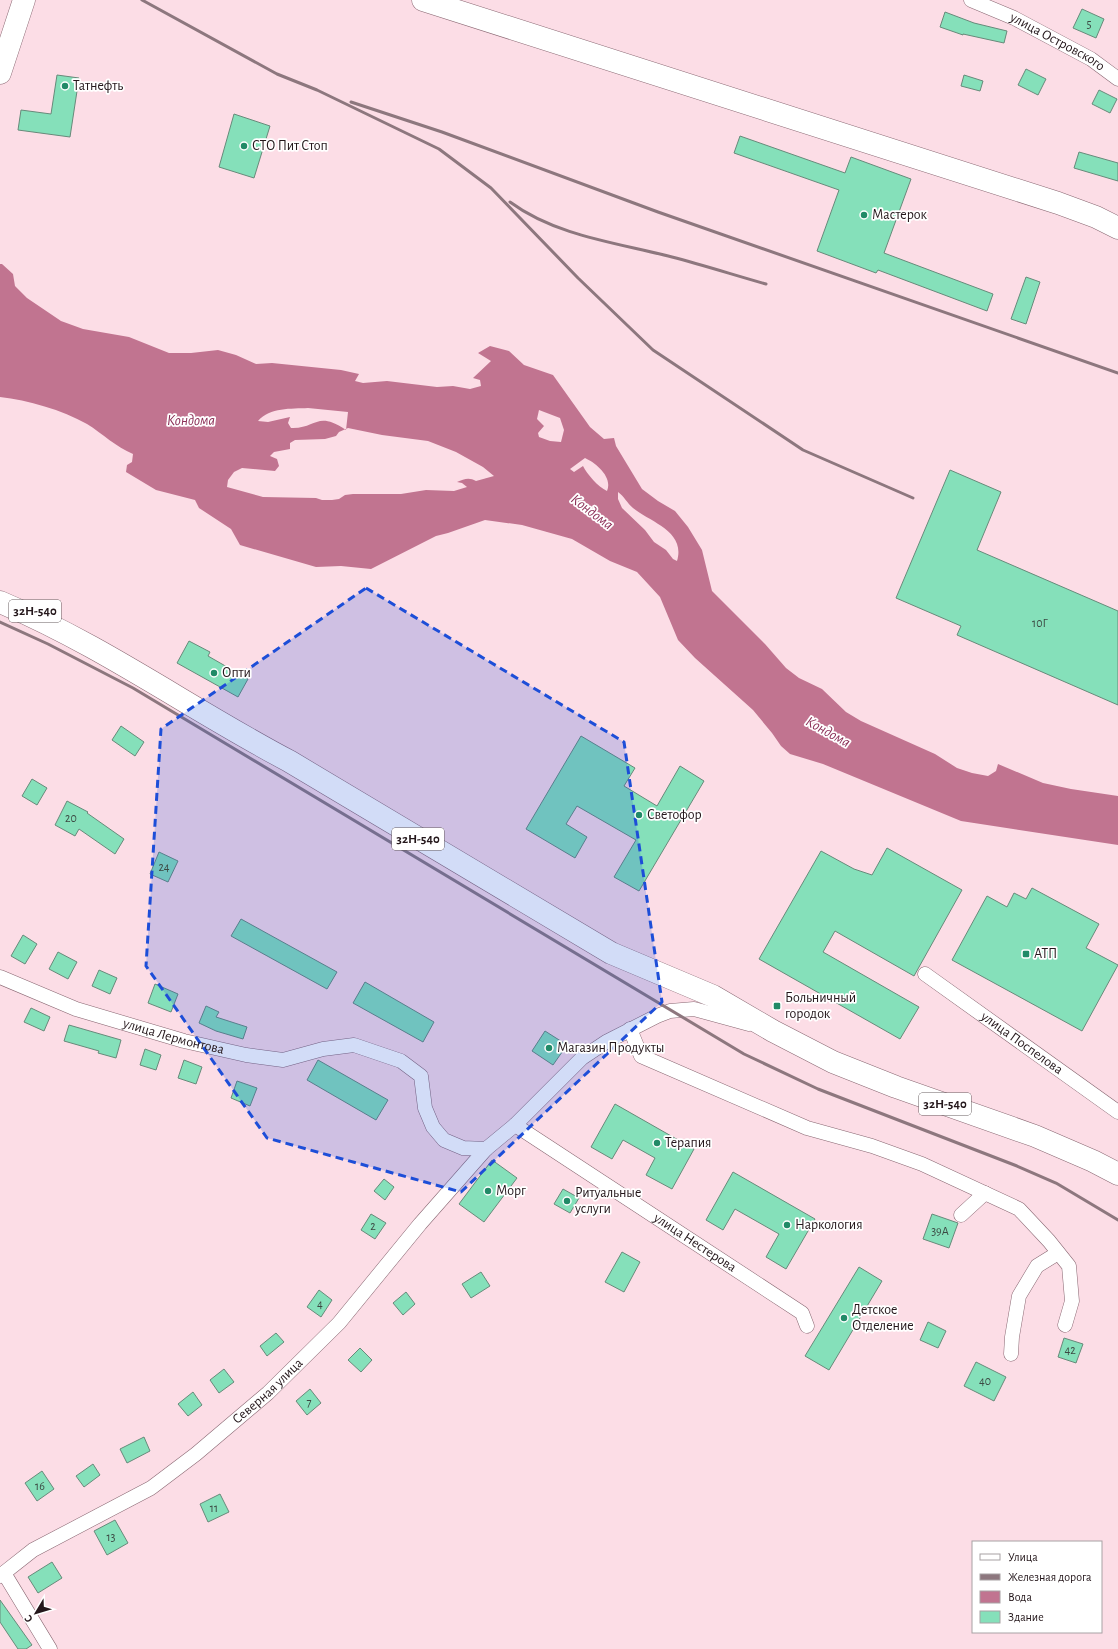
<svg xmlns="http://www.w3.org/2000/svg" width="1118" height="1649" font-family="'Alegreya Sans',sans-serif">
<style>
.water{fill:#c17490;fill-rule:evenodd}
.building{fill:#85e0ba;stroke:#678a7a}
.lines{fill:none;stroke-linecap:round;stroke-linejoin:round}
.street-casing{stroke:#896772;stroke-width:15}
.primary-casing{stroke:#896772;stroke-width:23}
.street{stroke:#fff;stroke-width:14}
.primary{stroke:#fff;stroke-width:22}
.rail{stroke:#8d777e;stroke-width:3}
.marked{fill:#1d4ed8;fill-opacity:0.2;stroke:#1d4ed8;stroke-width:3;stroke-dasharray:8 5;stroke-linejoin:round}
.poi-dot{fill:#218a67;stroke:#fff;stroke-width:1.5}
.labels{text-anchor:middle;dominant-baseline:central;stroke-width:3.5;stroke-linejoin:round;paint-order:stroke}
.number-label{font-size:12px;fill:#3c4943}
.shield{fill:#fff;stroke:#665d5f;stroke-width:1}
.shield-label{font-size:13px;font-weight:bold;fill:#24171b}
.street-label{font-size:14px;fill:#24171b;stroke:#fff}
.poi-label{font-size:14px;fill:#24171b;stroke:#fff;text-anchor:start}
.water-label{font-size:15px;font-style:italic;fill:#8b2e56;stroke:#fff}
</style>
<rect width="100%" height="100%" fill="#fcdde6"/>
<path class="water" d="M0 264H2L13 274 15 286 27 298 61 321 83 329 129 337 169 353H191L218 350 236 355 256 364 272 363 341 370 359 374 355 381 363 383 387 381 437 387 453 386 470 389 481 386 480 380 473 378 491 361 478 353 490 346 509 351 524 365 553 375 590 427 604 439 614 438 616 446 642 489 658 501 675 511 688 527 702 550 712 591 765 644 786 668 799 678 822 689 846 712 861 721 935 754 957 768 972 773 988 776 996 771 998 764 1043 783 1071 789 1118 796V845L961 821 823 764 790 754 781 746 772 733 753 710 695 658 678 640 660 597 637 572 610 561 572 539 522 525 485 520 448 533 436 536 371 569 341 566 316 567 240 545 231 529 199 508 195 500 156 490 126 472 127 465 132 462 133 454C116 447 103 434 87 424 62 410 28 400 0 397ZM308 408 348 412 346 430C316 410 317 429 291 428L288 423 290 417 268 422 258 421C270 407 291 409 308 408ZM539 410 560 418 564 430 561 442 550 441 539 437 538 433 544 426 537 419ZM348 428 382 435 428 441 456 452 483 467 494 476 476 481C469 477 464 479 457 482L462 483 467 487 454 491 426 490 401 494H353L345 495 339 499 332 500H322L316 498 263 497 227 487 228 480 234 472 242 468 275 471 279 466 277 459 270 456 274 452 290 449V443L295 440 325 439 336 436 339 432ZM585 458C596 463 613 477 607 491 598 487 587 474 583 466L574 472 570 469ZM618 492C624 496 627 503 633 508 650 522 686 531 677 561L673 559 666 550 654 542 645 530 622 508 618 499Z"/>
<path class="building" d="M1082 9 1104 19 1096 38 1073 28Z
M945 12 974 23 1007 31 1004 43 963 34V35L940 27Z
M1026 69 1046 79 1038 95 1018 85Z
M57 75 79 78 70 137 18 130 21 110 51 114Z
M964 75 983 81 980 91 961 86Z
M1099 90 1117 99 1110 113 1092 104Z
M234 114 270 126 254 178 219 167Z
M740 136 845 173 851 157 911 179 884 253 993 294 987 311 878 270 876 273 817 251 839 190 734 153Z
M1079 152 1118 163V181L1074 168Z
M1026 277 1040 282 1026 324 1011 319Z
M950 470 1001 492 977 550 1118 611V705L957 635 961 626 896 598Z
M189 641 210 652 208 656 248 679 238 697 177 663Z
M121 726 144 742 135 756 112 740Z
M581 736 635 768 624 786 657 806 680 766 704 781 639 891 614 877 636 840 577 806 566 824 587 837 575 858 526 829Z
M32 779 47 788 37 805 22 796Z
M67 801 88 812 87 813 124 839 115 854 79 829 75 836 55 825Z
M887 848 962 890 914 976 835 931 823 952 919 1007 900 1039 759 959 821 851 854 869 872 875Z
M159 852 178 861 168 882 150 874Z
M1032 888 1099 924 1086 948 1118 965 1082 1031 952 960 987 896 1007 907 1014 893 1026 899Z
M241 919 337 972 327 989 231 936Z
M23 935 37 944 25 964 11 956Z
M58 952 77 962 68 979 49 969Z
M99 970 117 978 110 994 92 986Z
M365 982 434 1022 423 1042 353 1003Z
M155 984 178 994 171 1012 148 1003Z
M206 1006 219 1012 216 1017 247 1027 243 1039 216 1031 199 1023Z
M31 1008 50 1017 44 1031 24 1022Z
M69 1025 121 1040 116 1058 98 1053 99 1051 64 1041Z
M545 1031 567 1045 553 1065 532 1051Z
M145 1049 161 1055 156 1070 140 1065Z
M184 1060 202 1067 196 1084 178 1078Z
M318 1060 388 1100 376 1120 307 1080Z
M237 1081 257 1088 250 1106 231 1098Z
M615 1104 694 1149 672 1189 646 1175 655 1158 623 1140 612 1159 591 1147Z
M492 1160 517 1178 484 1222 459 1204Z
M733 1172 815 1219 786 1269 766 1257 779 1234 735 1209 723 1230 706 1220Z
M384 1179 394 1187 385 1200 374 1191Z
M563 1189 579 1198 570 1213 554 1204Z
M371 1214 386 1223 375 1239 361 1230Z
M932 1214 958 1223 949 1248 923 1239Z
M622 1252 640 1262 624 1292 605 1282Z
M859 1267 882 1281 829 1370 805 1356Z
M481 1272 490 1286 471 1298 462 1284Z
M319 1290 332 1300 321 1317 307 1307Z
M406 1292 415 1304 403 1315 393 1303Z
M928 1322 946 1331 938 1348 920 1340Z
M276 1333 284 1342 267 1356 260 1346Z
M1064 1338 1083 1344 1076 1363 1058 1357Z
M360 1348 372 1360 361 1372 348 1360Z
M976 1362 1006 1377 994 1401 964 1386Z
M224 1369 234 1382 219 1393 210 1380Z
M310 1389 321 1403 307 1415 296 1401Z
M193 1392 202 1405 188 1416 178 1404Z
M144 1437 150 1451 127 1463 120 1449Z
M93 1464 100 1475 84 1487 76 1476Z
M42 1471 54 1489 37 1501 25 1483Z
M220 1494 229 1512 208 1522 200 1504Z
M115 1520 128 1543 107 1555 94 1531Z
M52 1562 62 1578 38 1593 28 1577Z
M0 1600 32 1645 26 1649H18L0 1622Z"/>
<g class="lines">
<defs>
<g id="street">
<path id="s1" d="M971 0 1014 18 1091 59 1118 79"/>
<path id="s2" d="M925 974 1118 1112"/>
<path id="s3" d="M0 977 76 1009 184 1041 246 1055 283 1060 323 1049 354 1045 401 1061 421 1076 425 1108 433 1127 444 1140 463 1148 486 1149 515 1125 582 1058 606 1042 657 1016 670 1011 694 1009 749 1024"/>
<path d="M630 1029 641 1056 807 1128 872 1146 922 1164 1019 1209 1049 1241 1069 1266 1072 1301 1065 1325"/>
<path id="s4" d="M515 1125 802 1313 807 1326"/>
<path d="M961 1215 985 1193"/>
<path d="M1011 1354 1012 1337 1019 1296 1037 1266 1058 1253"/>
<path d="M4 1573 50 1649"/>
<path id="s5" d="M0 1576 33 1550 151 1488 196 1454 268 1393 339 1323 420 1224 486 1149"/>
</g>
<path id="primary" d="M423 0 1058 203 1096 217 1118 228
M0 73 24 0
M0 602C102 645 192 710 289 761L611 953 713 996 773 1031 833 1062 896 1087 1035 1136 1093 1161 1118 1174"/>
</defs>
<use href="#street" class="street-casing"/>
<use href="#primary" class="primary-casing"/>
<use href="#street" class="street"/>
<use href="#primary" class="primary"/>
<path class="rail" d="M142 0 277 74 317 90 439 149 491 188 578 278 653 350 803 450 913 498
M351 102 442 132 658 212 1118 373
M510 202C556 236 618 243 672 257 703 265 734 275 766 284
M0 622 48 644 133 688 744 1054 818 1089 1017 1166 1056 1183 1118 1220"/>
</g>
<path class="marked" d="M366 588 624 742 662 1002 461 1192 267 1138 146 966 161 729Z"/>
<g class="poi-dot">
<circle cx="65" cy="86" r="4"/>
<circle cx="244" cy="146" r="4"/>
<circle cx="864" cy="215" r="4"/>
<circle cx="214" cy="673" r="4"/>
<circle cx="639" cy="815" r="4"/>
<rect x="1022" y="950" width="8" height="8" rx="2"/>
<rect x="773" y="1002" width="8" height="8" rx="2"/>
<circle cx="549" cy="1048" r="4"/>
<circle cx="657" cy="1143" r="4"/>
<circle cx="488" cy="1191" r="4"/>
<circle cx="567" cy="1201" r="4"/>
<circle cx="787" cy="1225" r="4"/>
<circle cx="844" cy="1318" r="4"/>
</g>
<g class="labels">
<g class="number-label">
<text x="1089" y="24">5</text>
<text x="1040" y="623">10Г</text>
<text x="71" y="818">20</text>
<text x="164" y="867">24</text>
<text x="373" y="1226">2</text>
<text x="940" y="1231">39А</text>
<text x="320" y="1304">4</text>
<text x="1070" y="1350">42</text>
<text x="985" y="1381">40</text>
<text x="309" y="1402">7</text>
<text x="40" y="1486">16</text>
<text x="214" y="1508">11</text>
<text x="111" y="1537">13</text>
</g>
<g class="shield">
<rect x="9" y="600" width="52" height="22" rx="3"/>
<rect x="392" y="828" width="52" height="22" rx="3"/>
<rect x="919" y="1093" width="52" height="22" rx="3"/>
</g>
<g class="shield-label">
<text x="35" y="611">32Н-540</text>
<text x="418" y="839">32Н-540</text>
<text x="945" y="1104">32Н-540</text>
</g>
<g class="street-label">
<text stroke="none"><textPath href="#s1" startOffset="96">улица Островского</textPath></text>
<text stroke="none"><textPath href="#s3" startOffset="184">улица Лермонтова</textPath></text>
<text stroke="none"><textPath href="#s2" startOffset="119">улица Поспелова</textPath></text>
<text stroke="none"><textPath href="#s4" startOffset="215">улица Нестерова</textPath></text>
<text stroke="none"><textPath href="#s5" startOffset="327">Северная улица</textPath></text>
</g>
<g class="poi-label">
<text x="73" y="86">Татнефть</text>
<text x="252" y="146">СТО Пит Стоп</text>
<text x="872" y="215">Мастерок</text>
<text x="222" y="673">Опти</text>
<text x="647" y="815">Светофор</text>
<text x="1034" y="954">АТП</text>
<text x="785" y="998">Больничный<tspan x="785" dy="16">городок</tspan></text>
<text x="557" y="1048">Магазин Продукты</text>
<text x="665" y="1143">Терапия</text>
<text x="496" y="1191">Морг</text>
<text x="575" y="1193">Ритуальные<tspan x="575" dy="16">услуги</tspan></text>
<text x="795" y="1225">Наркология</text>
<text x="852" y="1310">Детское<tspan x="852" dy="16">Отделение</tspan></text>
</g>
<g class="water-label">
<text x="191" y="420">Кондома</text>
<text transform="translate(592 512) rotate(37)">Кондома</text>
<text transform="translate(828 732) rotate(29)">Кондома</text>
</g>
</g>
<rect x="972" y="1541" width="130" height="92" fill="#ffffff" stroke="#a7a2a4"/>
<rect x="980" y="1554" width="20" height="6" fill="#ffffff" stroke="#a7a2a4"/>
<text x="1008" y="1561" font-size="12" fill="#24171b">Улица</text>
<rect x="980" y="1574" width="20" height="6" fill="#8d777e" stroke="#a7a2a4"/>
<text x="1008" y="1581" font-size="12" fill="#24171b">Железная дорога</text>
<rect x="980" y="1591" width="20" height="12" fill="#c17490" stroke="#a7a2a4"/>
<text x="1008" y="1601" font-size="12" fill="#24171b">Вода</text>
<rect x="980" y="1611" width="20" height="12" fill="#85e0ba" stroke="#a7a2a4"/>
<text x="1008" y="1621" font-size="12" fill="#24171b">Здание</text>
<g transform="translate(36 1613) rotate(232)" stroke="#ffffff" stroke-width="3" paint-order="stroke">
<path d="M0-3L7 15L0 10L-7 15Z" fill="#24171b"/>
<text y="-6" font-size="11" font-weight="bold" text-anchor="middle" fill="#24171b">С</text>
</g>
</svg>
